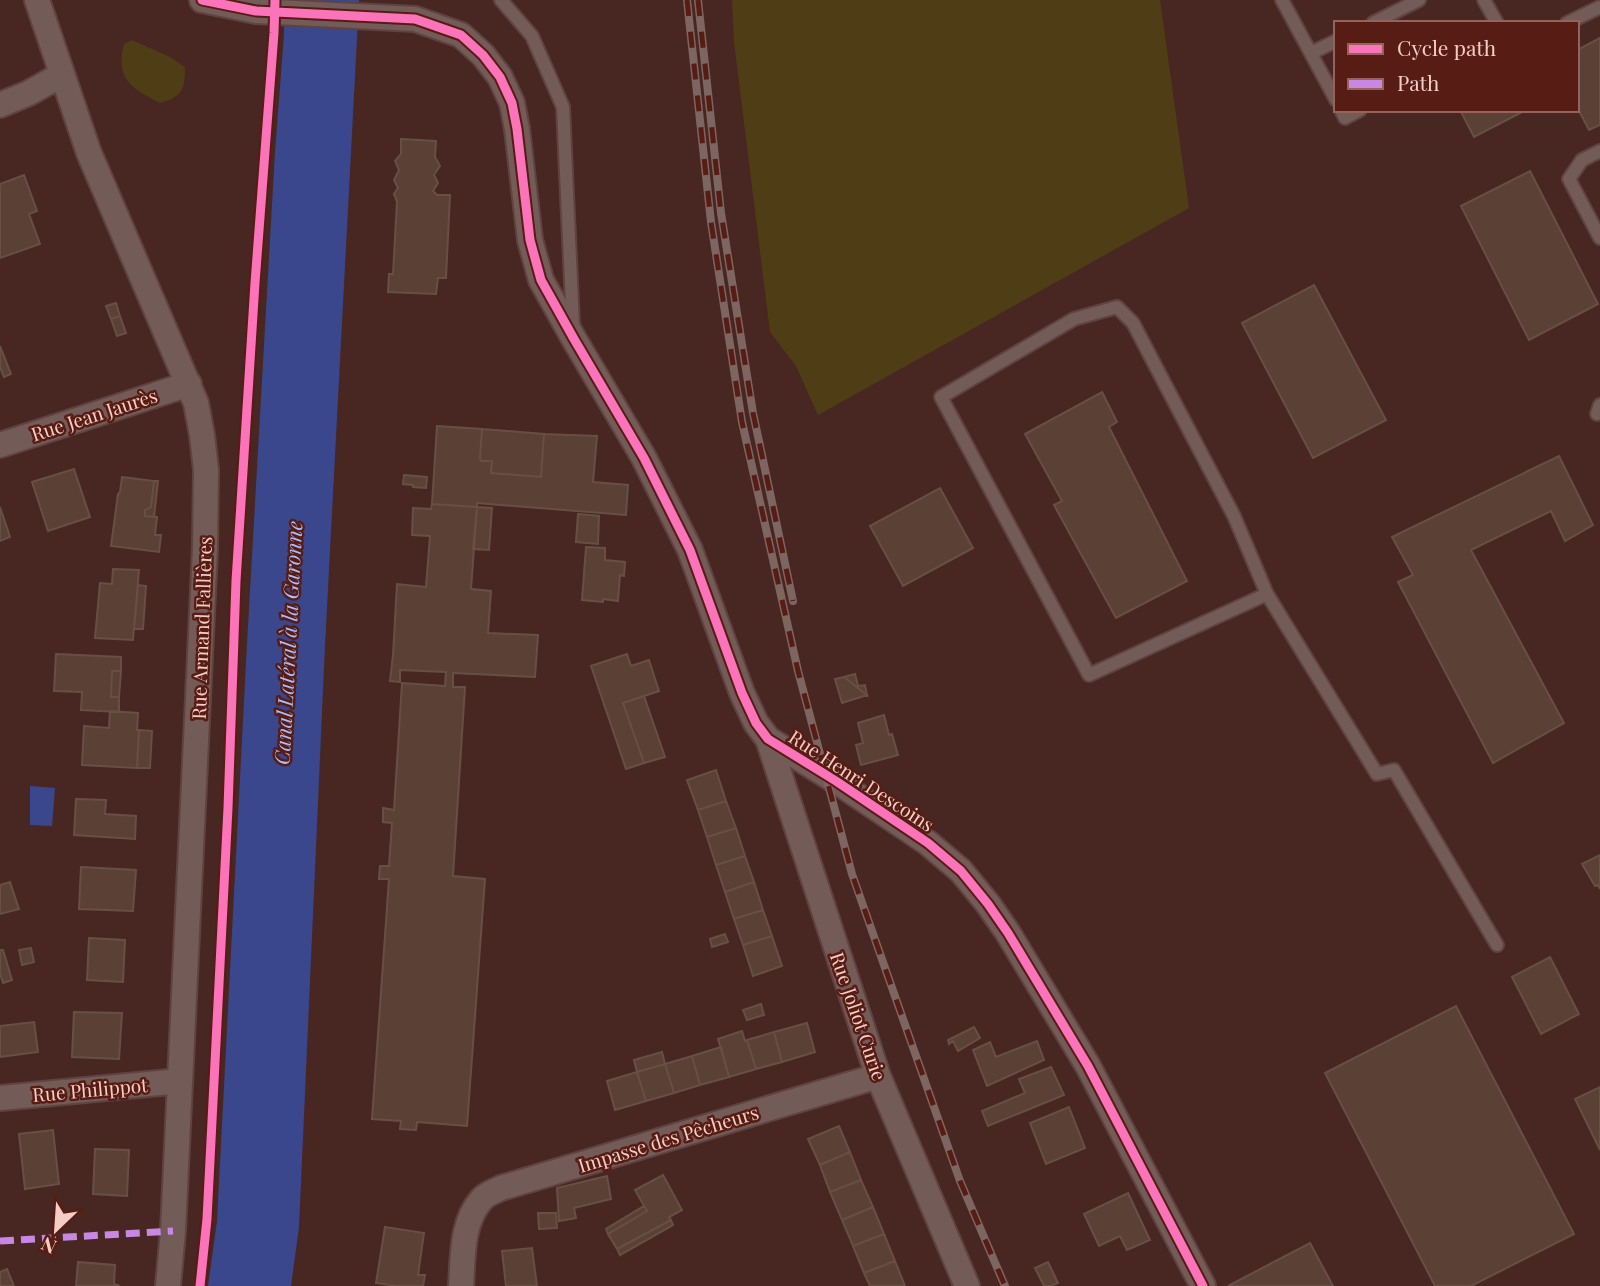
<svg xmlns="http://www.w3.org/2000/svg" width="1600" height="1286" font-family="'Playfair Display',serif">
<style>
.green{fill:#4f3d15}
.water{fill:#3b478c}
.building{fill:#5a4035;stroke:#684f46;stroke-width:2}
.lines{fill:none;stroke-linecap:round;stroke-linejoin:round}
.service-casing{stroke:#604340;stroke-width:16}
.minor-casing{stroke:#604340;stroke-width:28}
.service{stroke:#735b57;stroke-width:12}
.minor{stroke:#735b57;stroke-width:24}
.rail-casing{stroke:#7d6562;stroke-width:8}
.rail{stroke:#571c13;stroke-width:5;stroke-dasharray:16;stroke-linecap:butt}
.quiet{stroke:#c787e3;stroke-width:7;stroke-dasharray:14 7;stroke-linecap:butt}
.cycleway-casing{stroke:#571c13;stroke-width:13}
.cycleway{stroke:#fb73b8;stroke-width:9}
.labels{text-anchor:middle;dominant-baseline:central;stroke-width:5;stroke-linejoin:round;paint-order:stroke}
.street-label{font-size:19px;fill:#f4cec6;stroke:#571c13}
.water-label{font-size:21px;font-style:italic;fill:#aabefe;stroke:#571c13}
</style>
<rect width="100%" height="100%" fill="#482722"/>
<path class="green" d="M732 0H1160L1189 208 818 415 796 366 770 332 734 42Z
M132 40 170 57 185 67C185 90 182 97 160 103 131 88 115 79 124 44Z"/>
<path class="water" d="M284 0H359L325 645 299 1227 291 1286H208L217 1221 247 644 275 152 284 35Z
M30 786 55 788 52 826 30 825Z"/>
<path class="building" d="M1600 38V125L1589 130 1577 107V50Z
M1460 110H1526L1474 137Z
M401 139 436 141 435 157 440 166 434 175 438 183 433 191 437 195H450L446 278H438L436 294 388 292 389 274H393L397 202 394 194 398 188 394 180 399 170 395 161 401 154Z
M1530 171 1598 304 1529 340 1461 206Z
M24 175 37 211 29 214 40 244 0 258V184Z
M1314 285 1386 420 1313 458 1242 323Z
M116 303 120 316 111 319 106 306Z
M120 316 126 333 117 336 111 319Z
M0 346 11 374 4 377 0 367Z
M1102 392 1117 422 1109 427 1187 581 1116 618 1054 505 1062 501 1025 434Z
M437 426 482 429 480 458 481 461H492L491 473 541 477 544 434 597 436 593 482 628 485 626 515 477 503V507L432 504Z
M482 429 544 434 541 477 491 473 492 461H481L480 458Z
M1559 456 1593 525 1565 541 1551 511 1471 550 1564 723 1493 763 1398 582 1413 575 1392 537Z
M74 469 90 517 48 531 32 482Z
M404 475 427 477 426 488 413 487V485L403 484Z
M122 477 154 481 151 507 145 510V516L157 517 155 535H161L159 552 111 546 118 494 120 492Z
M154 481H158L154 517 145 516V510L151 507Z
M940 488 973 548 903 586 870 526Z
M432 504 477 507 471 589 491 591 488 633 538 635 535 677 453 673V687H465L453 876 485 879 467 1126 417 1122 416 1130 400 1129 401 1121 372 1119 389 879H379L380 866H389L392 823 383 822V808L394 810 402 683 445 686 446 672 400 670V682L390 681 393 655 397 584 426 587 430 536 412 535 413 508 431 509Z
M0 507 10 537 0 541Z
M477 507 492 508 489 550 473 549Z
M578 514 599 516 598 544 576 542Z
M586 547 605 548V560L625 562 624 576 620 575 618 601 603 599V602L582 600Z
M113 569 139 570 133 640 95 638 100 583 112 584Z
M138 585 146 586 143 629H134Z
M56 654 121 657V671H112L111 697H119V712L81 710 82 692 54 691Z
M627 654 631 666 649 660 659 691 623 703 644 763 626 769 591 666Z
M112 671H121L119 697H111Z
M855 674 858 686 865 685 867 695 844 677Z
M844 677 867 695 842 703 835 679Z
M644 696 665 757 644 763 623 703Z
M110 711 138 713 137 730H139L137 768 82 765 84 726 109 728Z
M884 715 889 735 892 734 898 755 861 765 856 745 863 743 858 723Z
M139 730 152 731 150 768H137Z
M716 770 726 801 698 810 687 780Z
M76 799 106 800 105 814 136 816 135 839 74 835Z
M726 801 736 828 707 837 698 810Z
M736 828 745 856 716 865 707 837Z
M1600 855V889L1598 885 1595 886 1582 864Z
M745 856 754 882 725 892 716 865Z
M81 867 136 870 133 911 79 909Z
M10 882 19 909 0 914V885Z
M754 882 763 910 734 919 725 892Z
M763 910 772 936 743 945 734 919Z
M725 934 728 942 712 947 710 939Z
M772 936 782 966 753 976 743 945Z
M89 938 125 940 123 982 87 980Z
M31 948 34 962 22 965 19 950Z
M0 950H3L12 980 3 983 0 973Z
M1550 957 1579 1014 1541 1034 1512 977Z
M761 1004 764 1015 747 1020 743 1010Z
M1456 1006 1574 1234 1471 1286H1435L1325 1073Z
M74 1012 122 1013 119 1059 72 1057Z
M34 1022 38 1052 0 1057V1026Z
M807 1023 815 1052 782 1062 774 1032Z
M974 1027 980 1038 958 1051 953 1041 949 1044 948 1040Z
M742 1031 745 1041 747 1040 756 1069 729 1077 718 1039Z
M774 1032 782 1062 756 1069 747 1040Z
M1037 1041 1044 1060 987 1086 973 1050 990 1042 996 1057Z
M721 1047 729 1077 700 1085 692 1056Z
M662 1052 665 1064 637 1072 634 1060Z
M692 1056 700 1085 674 1093 665 1064Z
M665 1064 674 1093 646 1101 637 1072Z
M1051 1067 1064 1095 988 1126 982 1111 1025 1093 1019 1079Z
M637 1072 646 1101 615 1110 607 1081Z
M1600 1087V1150L1575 1099Z
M1069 1107 1085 1148 1046 1164 1030 1123Z
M839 1126 850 1152 820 1165 808 1139Z
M53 1130 59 1184 25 1189 19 1134Z
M95 1149 129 1150 127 1196 93 1194Z
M850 1152 861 1180 830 1192 820 1165Z
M663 1175 682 1210 669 1217 671 1220 617 1249 608 1234 647 1211 635 1190Z
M607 1176 611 1199 574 1208 576 1218 559 1221 557 1188Z
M861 1180 873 1207 842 1220 830 1192Z
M1128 1193 1150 1240 1127 1250 1120 1236 1099 1246 1084 1214Z
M644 1206 647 1211 608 1234 606 1229Z
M873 1207 884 1234 853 1246 842 1220Z
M538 1213H556L557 1228 539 1229Z
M671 1220 673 1225 620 1255 617 1249Z
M385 1227 424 1233 418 1275H425L423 1286H397L376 1283Z
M884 1234 895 1261 864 1273 853 1246Z
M1310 1243 1333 1286H1228Z
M532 1248 537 1286H506L502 1251Z
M895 1261 905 1286H870L864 1273Z
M78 1262 115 1265 114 1284 120 1286H76Z
M1048 1262 1058 1283 1051 1286H1044L1035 1268Z
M7 1269 14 1286H0V1272Z"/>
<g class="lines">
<defs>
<path id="service" d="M501 0 532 36 563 107 573 325
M1282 0 1336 100
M1484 0 1497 23
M1373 23 1419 0
M1567 23 1600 7
M1311 53 1336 41
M1341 110 1345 118 1360 110
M1600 151 1582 160 1569 179 1600 238
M1597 414 1600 405
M1267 594 1089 675 941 397 1074 319 1117 307 1133 323 1234 516 1267 594 1377 774 1394 770 1497 945"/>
<path id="minor" d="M37 0 89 153 196 403 202 435 206 470 205 549 173 1231 168 1286
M202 0 256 11 415 19 461 35 483 55 500 77 512 103 517 129 530 240 541 280 574 339 644 458 690 550 742 693 756 723 768 739 836 781 928 843 961 871 988 904 1008 933 1088 1066 1203 1286
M0 105 29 93 61 75
M0 445 189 384
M768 739 878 1076 967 1286
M0 1098 180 1081
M461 1286C463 1258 461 1222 482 1199 486 1194 495 1191 501 1188L878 1076"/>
</defs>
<use href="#service" class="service-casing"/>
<use href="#minor" class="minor-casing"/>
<use href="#service" class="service"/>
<use href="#minor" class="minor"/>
<defs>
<path id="rail" d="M687 0 711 222 742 422 798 671 852 874 960 1181 1005 1286
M698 0 721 213 753 413 793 601"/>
</defs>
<use href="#rail" class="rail-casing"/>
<use href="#rail" class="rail"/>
<path class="quiet" d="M0 1241 173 1231"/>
<defs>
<path id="cycleway" d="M202 0 256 11 415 19 461 35 483 55 500 77 512 103 517 129 530 240 541 280 574 339 644 458 690 550 742 693 756 723 768 739 836 781 928 843 961 871 988 904 1008 933 1088 1066 1203 1286
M200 1286 207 1219 228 808 236 581 255 283 274 33 275 0"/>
</defs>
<use href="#cycleway" class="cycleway-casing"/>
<use href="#cycleway" class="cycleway"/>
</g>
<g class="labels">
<g class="street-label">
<text transform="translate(94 414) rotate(-18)">Rue Jean Jaurès</text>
<text transform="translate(201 628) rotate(-88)">Rue Armand Fallières</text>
<text transform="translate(862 780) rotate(33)">Rue Henri Descoins</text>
<text transform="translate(859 1016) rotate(71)">Rue Joliot Curie</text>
<text transform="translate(90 1089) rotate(-5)">Rue Philippot</text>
<text transform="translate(668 1138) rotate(-17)">Impasse des Pêcheurs</text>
</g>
<g class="water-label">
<text transform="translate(287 643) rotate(-87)">Canal Latéral à la Garonne</text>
</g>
</g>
<rect x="1334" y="21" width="245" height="91" fill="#571c13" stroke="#96635b" stroke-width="2"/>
<rect x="1348" y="44" width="35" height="10" fill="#fb73b8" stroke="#96635b" stroke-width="2"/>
<text x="1397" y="56" font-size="21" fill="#f4cec6">Cycle path</text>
<rect x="1348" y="79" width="35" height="10" fill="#c787e3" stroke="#96635b" stroke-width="2"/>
<text x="1397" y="91" font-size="21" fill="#f4cec6">Path</text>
<g transform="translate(56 1230) rotate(205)" stroke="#571c13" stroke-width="5" paint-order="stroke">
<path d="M0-5L12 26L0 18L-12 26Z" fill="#f4cec6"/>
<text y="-10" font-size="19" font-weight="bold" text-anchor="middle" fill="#f4cec6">N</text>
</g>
</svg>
